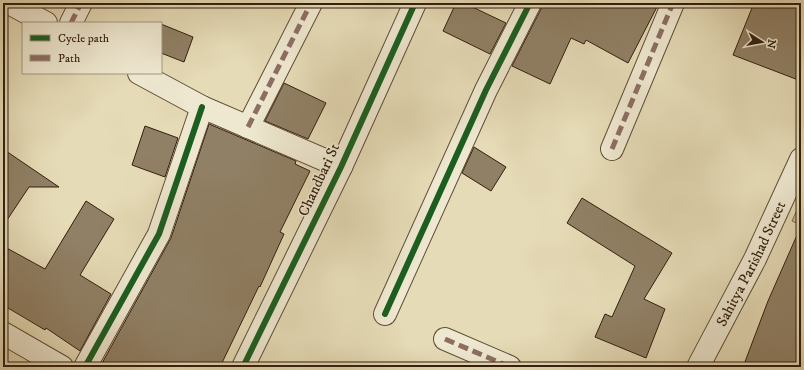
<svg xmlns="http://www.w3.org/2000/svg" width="804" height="370" font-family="'IM FELL DW Pica',serif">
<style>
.green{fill:#c7bb99;stroke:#7d6c54}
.building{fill:#908065;stroke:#331e0e}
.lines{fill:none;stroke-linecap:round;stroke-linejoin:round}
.minor-casing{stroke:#604d38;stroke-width:24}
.minor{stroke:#eee8d0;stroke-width:22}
.quiet{stroke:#8d6e63;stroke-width:5;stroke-dasharray:10 5;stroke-linecap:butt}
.cycleway-casing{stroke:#eee8d0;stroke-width:8}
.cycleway{stroke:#1b5e20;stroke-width:6}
.labels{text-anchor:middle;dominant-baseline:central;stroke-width:3;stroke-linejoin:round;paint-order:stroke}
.street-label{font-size:15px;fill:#331e0e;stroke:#eee8d0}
</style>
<rect width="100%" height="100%" fill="#e5dbb6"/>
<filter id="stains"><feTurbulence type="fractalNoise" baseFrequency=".005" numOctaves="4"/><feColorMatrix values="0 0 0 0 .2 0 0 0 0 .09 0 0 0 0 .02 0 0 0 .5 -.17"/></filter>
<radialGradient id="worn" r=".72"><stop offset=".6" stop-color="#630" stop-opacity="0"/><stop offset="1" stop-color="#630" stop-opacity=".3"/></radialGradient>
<path class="green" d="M801 201V225L792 221Z"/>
<path class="building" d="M456 3H464L506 23 490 54 443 31Z
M542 3H659L628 63 586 40 584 44 571 38 550 84 512 66 541 9Z
M754 3H801V81L733 55Z
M161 24 193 37 184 62 161 53Z
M284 83 326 103 308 139 265 121Z
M209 124 296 161 295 164 310 171 280 232 284 234 260 287 259 286 220 367H104L101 365 171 238Z
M145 126 178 138 165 177 132 165Z
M474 147 506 167 491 191 462 173Z
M3 149 59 187H29L3 226Z
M582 198 672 253 644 299 665 309 646 358 595 337 605 314 612 317 635 266 567 223Z
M86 201 114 219 80 275 111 294 80 351 46 328 45 330 3 305V246L45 269Z
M801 226V367H743L768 301Z"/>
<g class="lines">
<defs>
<g id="minor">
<path d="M9 3 46 23"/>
<path d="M71 23 81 3"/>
<path d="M139 73 202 107 341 167"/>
<path d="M248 127 311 3"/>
<path d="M612 149 673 3"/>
<path d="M385 314 486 90 530 3"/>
<path d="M3 333 62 367"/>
<path d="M445 339 510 367"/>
<path d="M85 367 159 234 202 107"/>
<path d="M243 367 341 167 415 3"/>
<path id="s1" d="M698 367 755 259 801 159"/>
</g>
</defs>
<use href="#minor" class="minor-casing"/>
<use href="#minor" class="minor"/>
<path class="quiet" d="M71 23 81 3
M248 127 311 3
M612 149 673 3
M445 339 510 367"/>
<defs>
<path id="cycleway" d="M385 314 486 90 530 3
M85 367 159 234 202 107
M243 367 341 167 415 3"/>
</defs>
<use href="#cycleway" class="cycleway-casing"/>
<use href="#cycleway" class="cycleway"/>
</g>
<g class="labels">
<g class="street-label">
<text transform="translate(319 180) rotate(-65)">Chandbari St</text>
<text stroke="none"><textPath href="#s1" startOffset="116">Sahitya Parishad Street</textPath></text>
</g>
</g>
<rect width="804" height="370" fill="none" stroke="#e5dbb6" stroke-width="16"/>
<rect x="4" y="4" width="796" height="362" fill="none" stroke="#331e0e" stroke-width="2"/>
<rect x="8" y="8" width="788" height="354" fill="none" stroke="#331e0e"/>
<rect x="22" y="22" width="140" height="52" fill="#eee8d0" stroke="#a39782"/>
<rect x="30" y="35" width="20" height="6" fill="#1b5e20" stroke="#a39782"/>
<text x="58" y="42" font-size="12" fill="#331e0e">Cycle path</text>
<rect x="30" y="55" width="20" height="6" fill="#8d6e63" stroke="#a39782"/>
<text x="58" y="62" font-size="12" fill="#331e0e">Path</text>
<g transform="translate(762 42) rotate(101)" stroke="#eee8d0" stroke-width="3" paint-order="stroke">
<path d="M0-3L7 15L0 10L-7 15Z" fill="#331e0e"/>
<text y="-6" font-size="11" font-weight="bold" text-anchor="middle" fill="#331e0e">N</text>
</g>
<rect width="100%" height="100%" filter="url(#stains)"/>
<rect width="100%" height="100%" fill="url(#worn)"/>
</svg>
